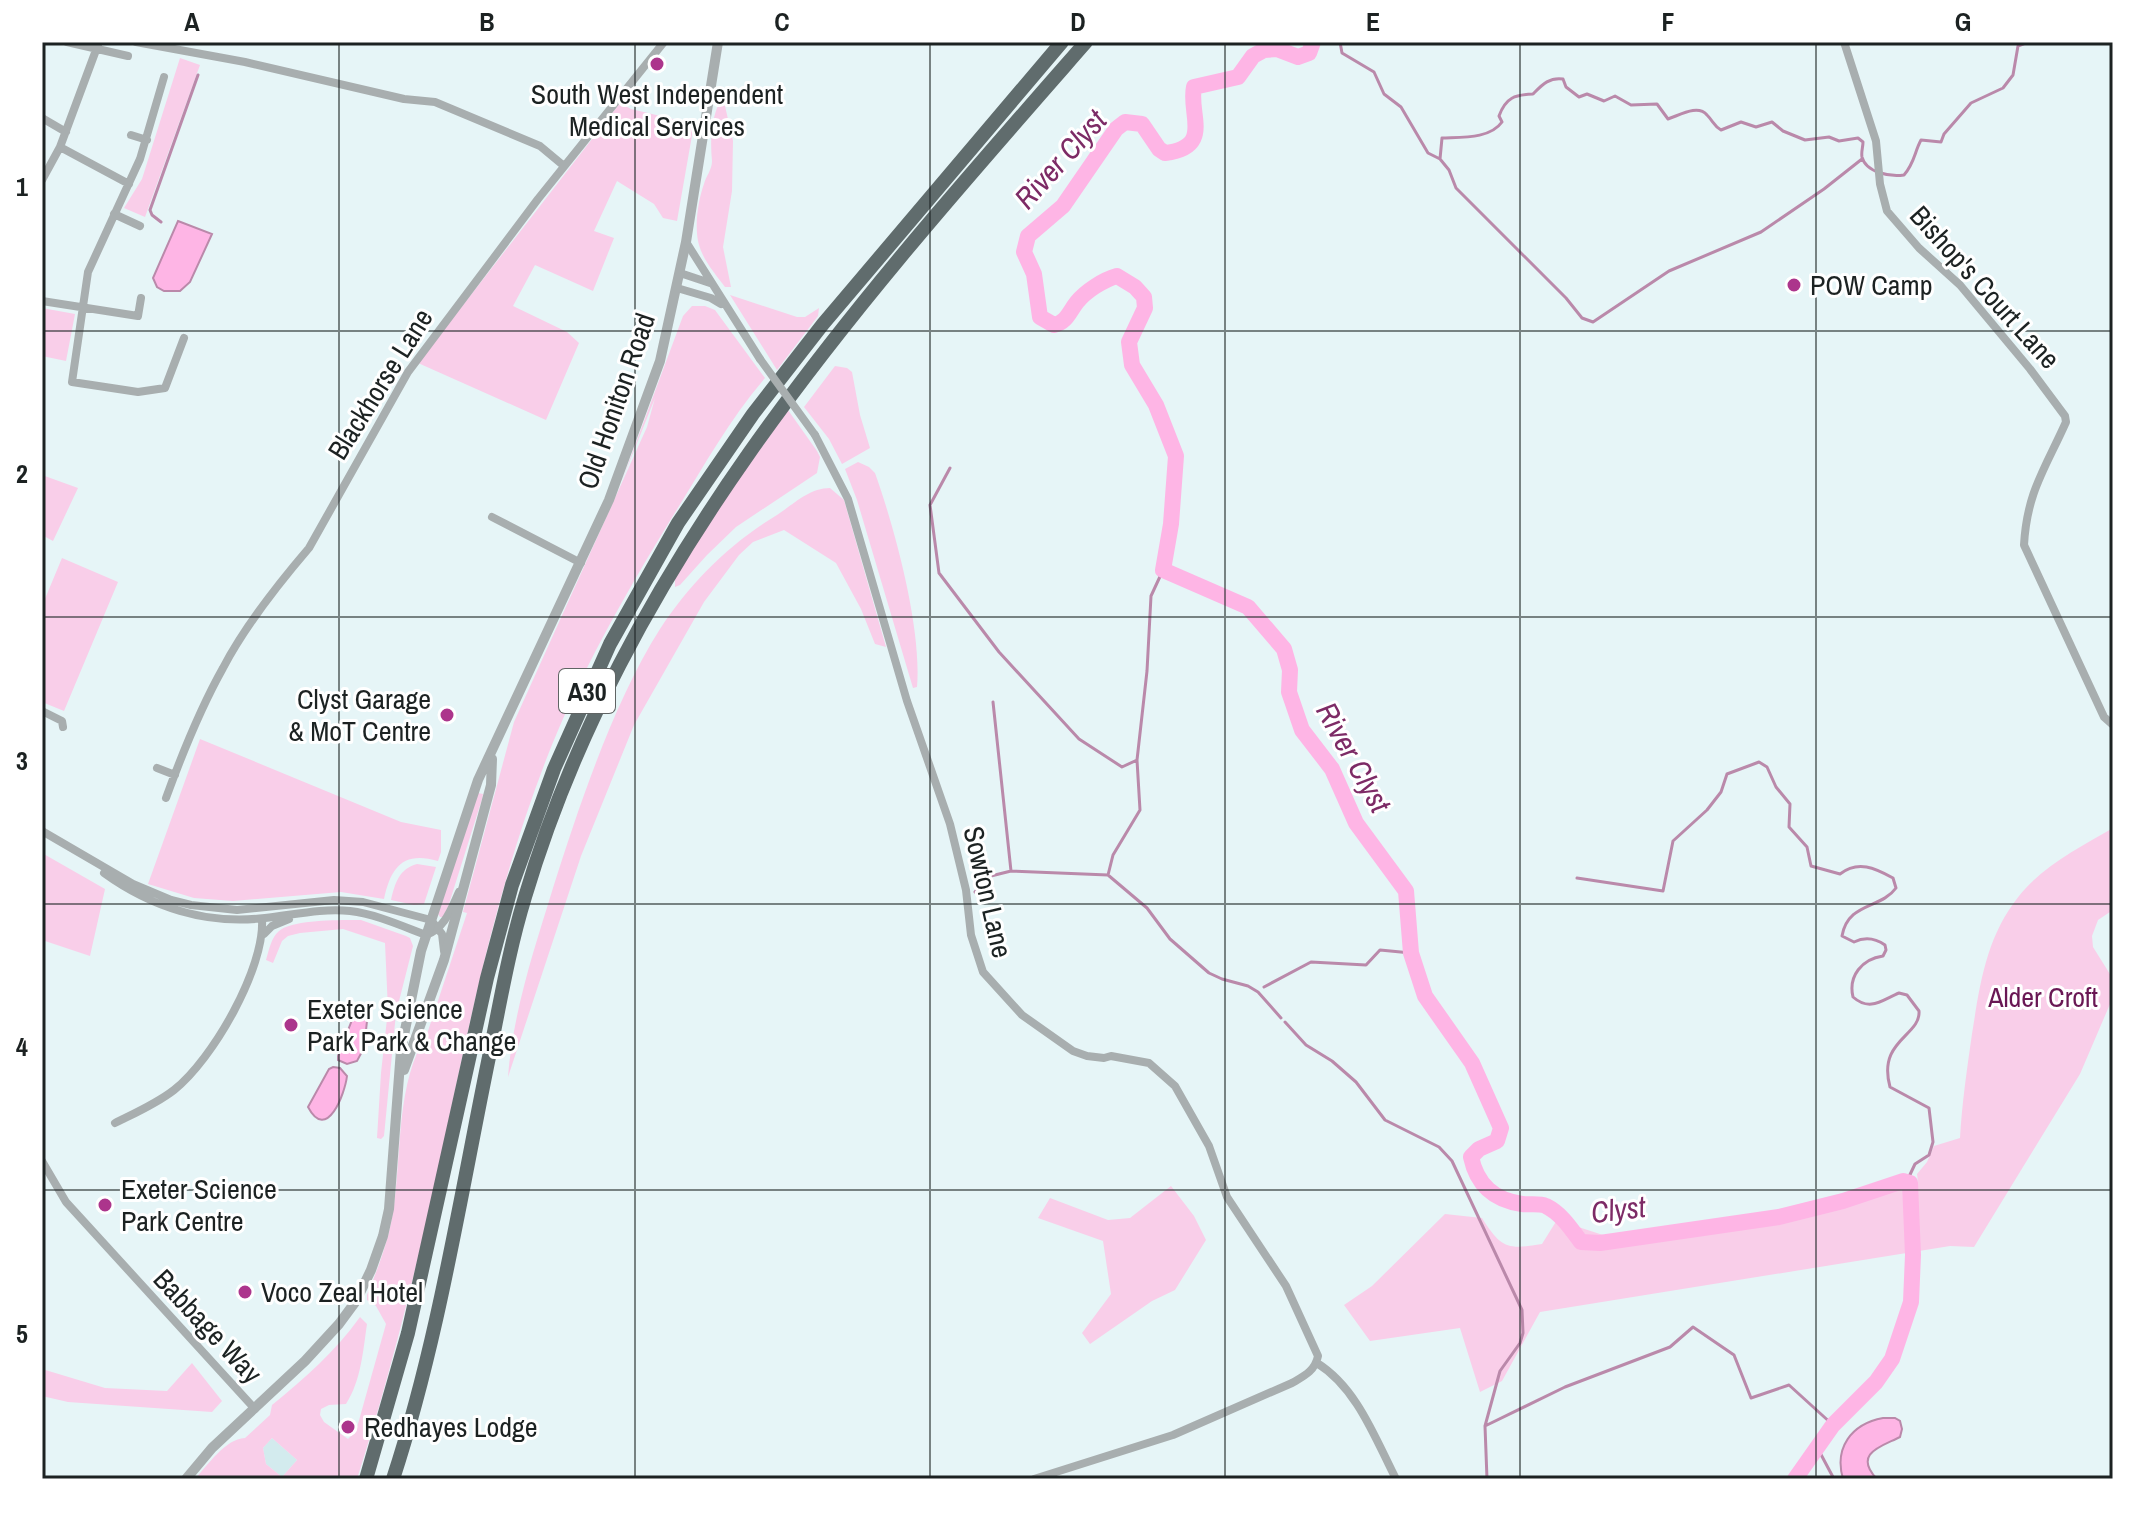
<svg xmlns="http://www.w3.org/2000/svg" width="2155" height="1521" font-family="'Archivo Narrow',sans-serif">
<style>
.built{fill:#d3ebee}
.green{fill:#f9cee9;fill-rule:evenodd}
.water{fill:#feb5e5;stroke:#ba89aa;stroke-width:2}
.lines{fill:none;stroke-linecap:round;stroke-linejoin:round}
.stream{stroke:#ba89aa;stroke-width:3}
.river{stroke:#feb5e5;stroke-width:16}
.minor{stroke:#a8aeaf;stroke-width:8}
.tertiary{stroke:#a8aeaf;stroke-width:10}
.trunk{stroke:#606c6d;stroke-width:14}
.minor-bridge{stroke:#a8aeaf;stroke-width:8}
.grid{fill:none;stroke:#1c2222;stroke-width:2;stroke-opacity:0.55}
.poi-dot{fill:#ac358c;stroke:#fff;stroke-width:3}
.labels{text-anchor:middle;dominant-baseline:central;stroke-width:6;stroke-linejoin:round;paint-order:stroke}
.shield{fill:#fff;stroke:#606464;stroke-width:2}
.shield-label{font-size:26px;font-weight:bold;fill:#1c2222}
.poi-label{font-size:28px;fill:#1c2222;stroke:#fff;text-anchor:start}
.street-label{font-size:28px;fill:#1c2222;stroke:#fff}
.park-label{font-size:28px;fill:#691754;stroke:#fff}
.water-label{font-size:30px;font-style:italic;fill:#7d2b66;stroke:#fff}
.neatline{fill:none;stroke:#1c2222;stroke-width:3}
.grid-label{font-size:26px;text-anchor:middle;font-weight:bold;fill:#1c2222}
</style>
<rect width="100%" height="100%" fill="#e6f5f7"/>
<path class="built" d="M272 1438 297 1460 282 1477 266 1464 263 1448Z"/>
<path class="green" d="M180 58 200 65 145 217 124 208 142 179Z
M720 101 725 106 733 141 732 191 723 247 731 287H725C716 275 703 260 699 245 694 228 698 200 704 184 706 176 712 170 712 161 710 141 711 119 720 101Z
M620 103 631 109 694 124 677 221 663 218 654 204 617 181 594 231 614 238 593 291 535 265 513 306 567 332 579 343 546 420 418 363Z
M730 295 797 317H805L819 308 818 316 777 370Z
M692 306H705L715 310 765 378C728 421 701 471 671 519 624 596 579 675 546 760 494 894 467 1035 437 1175 414 1278 389 1379 357 1479H195C208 1465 225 1439 245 1438L270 1415 272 1405C305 1378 335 1352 360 1317L367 1324C363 1351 361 1381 346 1404L329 1405 321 1409 320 1415 324 1422 348 1439 356 1431 386 1324 376 1306 367 1300V1295C379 1266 390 1237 394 1205 402 1150 396 1083 427 1034L467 913 463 912 514 722 647 427 655 398 621 483 683 316ZM272 1438 297 1460 282 1477 266 1464 263 1448Z
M42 308 75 314 66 361 42 356Z
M835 366 847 368 852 372 860 415 870 448 842 464 829 439 804 407Z
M788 410 817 451 820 457 817 473 736 527 707 555 680 585 675 587V577L722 503Z
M858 462 869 467 875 473C895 529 922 629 917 687L913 688 857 500 845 469Z
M42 475 78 488 53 541 42 535Z
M830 488 844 500 886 647 875 644 861 609 836 563 784 530 753 542 739 555 704 602 634 725 581 856 508 1077C513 1012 534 950 553 888 579 806 614 701 660 629 690 583 730 543 777 515 794 504 809 488 830 488Z
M62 558 118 582 64 711 42 702V606Z
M200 739 401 822 441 830V852L438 861C403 851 391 867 384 899L341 892 233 901 194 898 148 884Z
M478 793 483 794 482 799 448 907 443 917H440L438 914Z
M2113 828V913L2110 912 2098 920 2092 936 2093 947 2113 979V997L2080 1074 1974 1247 1950 1246 1540 1312 1502 1381 1480 1392 1460 1328 1370 1341 1344 1305 1372 1286 1445 1214 1482 1218C1501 1248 1507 1250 1542 1244L1557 1220 1606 1236 1867 1198 1918 1182 1917 1174 1927 1162 1934 1146 1960 1138C1962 1103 1967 1069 1972 1034 1980 984 1986 937 2019 896 2043 866 2080 847 2113 828Z
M42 853 105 889 90 956 42 940Z
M417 864 436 867 424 904 414 905 391 900C395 883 399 869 417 864Z
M361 920 406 936 410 938 413 946 396 1013 384 1136 381 1139 377 1138 381 1073 388 1010 385 943 343 929 300 933 288 936 282 941 273 963 266 960C269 950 271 938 279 931 293 919 342 920 361 920Z
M1171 1186 1194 1216 1206 1240 1175 1290 1152 1301 1090 1344 1082 1333 1111 1294 1103 1241 1038 1218 1050 1198 1108 1220 1130 1218Z
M192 1363 222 1401 212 1412 68 1402 42 1396V1369L105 1388 167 1391Z"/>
<path class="water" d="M178 221 212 234 190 282 180 291H164L157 287 153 278Z
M356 1016H362L367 1021 364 1048 357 1061 347 1064 338 1060V1056L352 1020Z
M333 1067 340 1068 347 1076C345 1093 327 1143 308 1107L329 1069Z
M1883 1418H1895L1900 1421 1902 1429 1900 1437C1883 1446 1852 1453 1877 1479H1843C1834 1448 1851 1424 1883 1418Z"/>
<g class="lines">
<path class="stream" d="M1340 42 1342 53 1374 72 1384 94 1401 107 1428 153 1440 159 1442 138C1462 137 1490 139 1502 122L1499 116C1506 97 1515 95 1533 94 1542 85 1549 77 1563 79L1566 87 1579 97 1587 94 1604 101 1615 96 1631 105 1657 104 1668 119C1680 115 1698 104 1707 115 1713 121 1714 126 1721 130L1741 122 1756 127 1772 122 1783 131 1805 140 1829 137 1839 141 1858 138 1863 142C1863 147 1861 152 1862 157 1866 173 1891 177 1904 175 1915 162 1914 153 1921 140L1941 142 1944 134 1971 103 2003 88 2013 75 2018 46 2028 42
M1440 159 1449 170 1456 188 1566 298 1582 318 1593 322 1669 271 1761 232 1824 189 1862 159
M161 222 152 215 150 210 198 75
M950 468 930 505 939 573 999 652 1079 739 1122 767 1137 760
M1163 570 1151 596 1147 671 1137 760 1140 810 1113 855 1108 875 1147 908 1170 939 1209 973 1222 979 1248 986 1258 992 1281 1018
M993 702 1011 871
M1577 878 1663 891 1673 841 1707 810 1721 792 1727 774 1759 762 1767 767 1776 787 1790 804 1789 827 1807 847 1811 866 1840 874C1858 860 1875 868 1893 878L1896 888C1881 909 1848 902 1842 936L1854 942C1864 937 1875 938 1885 945L1886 950 1883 956C1862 959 1848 976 1853 997 1870 1012 1882 1000 1899 993L1907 995 1919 1011C1921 1036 1877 1040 1890 1087L1929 1108 1933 1142 1929 1155 1915 1164 1907 1181
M975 892 987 877 1011 871 1108 875
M1264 987 1311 962 1366 965 1380 950 1411 953
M1285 1022 1306 1045 1332 1061 1356 1082 1385 1120 1439 1147 1452 1161 1522 1310 1523 1333 1520 1343 1500 1371 1485 1426 1487 1479
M1485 1426 1565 1387 1670 1347 1693 1327 1734 1355 1751 1398 1789 1385 1833 1425
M1817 1447 1834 1479"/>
<path class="river" d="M1313 42 1309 53 1298 57 1277 49 1264 50 1253 56 1238 77 1194 87C1188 114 1214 147 1165 153L1159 149 1142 124 1125 122 1116 129 1063 206 1028 236 1024 252 1034 274 1040 317 1054 325C1067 322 1069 312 1077 302 1086 291 1103 280 1117 276L1135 287 1144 297 1145 308 1129 342 1132 365 1156 405 1176 456 1171 524 1163 570 1248 607 1284 649 1290 670 1289 692 1302 730 1332 769 1356 823 1406 891 1411 953 1425 996 1472 1063 1501 1128 1497 1141 1479 1149 1471 1157C1477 1185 1494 1200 1522 1204 1530 1205 1539 1203 1546 1206 1562 1214 1571 1229 1581 1242L1600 1243 1779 1217 1843 1201 1903 1181 1910 1183 1913 1255 1911 1302 1892 1359 1876 1382 1833 1425 1795 1479"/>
<path class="minor" d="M67 42 128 56
M136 42 245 62 404 99 435 102 540 146 564 166
M1844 42 1876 141 1880 184 1887 211 1919 248 1960 285 2030 369 2065 416 2066 422C2045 469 2027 492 2024 545L2104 717 2113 725
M164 77 140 159 88 272 72 382 138 392 165 388 184 338
M42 118 66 132
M131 135 147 140
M60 147 129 184
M42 180 60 147 99 42
M114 214 140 226
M686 242 760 359
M680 273 710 283
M677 288 711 298 721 304
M42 301 138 316 141 298
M815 435 848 499 907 701 950 824 966 890 971 935 983 972 1022 1015 1073 1051 1087 1056 1104 1058 1111 1056 1149 1063 1175 1086 1209 1146 1227 1197 1286 1286 1318 1356C1315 1371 1304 1376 1292 1383L1173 1435 1034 1479
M492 517 581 563
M42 711 62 721 63 727
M157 768 175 775
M166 798C182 754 200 709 223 668 245 626 279 583 309 548L408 372 538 199 664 42
M42 831 133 884 171 900 191 905 237 910 334 900 363 902 431 920 442 934 444 951
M104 873C151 907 206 925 265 918 293 915 322 908 350 911 376 914 402 926 426 935 445 928 451 909 459 892
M264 934 272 926 289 919
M115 1123C135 1113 156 1104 174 1090 213 1059 265 968 262 919
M42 1161 66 1202 255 1409
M1317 1363C1357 1388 1375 1438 1396 1479"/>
<path class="tertiary" d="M404 1070 444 960 458 908 491 785 492 759
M186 1479 212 1448 305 1361 339 1324 356 1301 371 1270 383 1236 389 1209 401 1050 421 951 478 780 609 500 660 361 686 242 718 42"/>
<path class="trunk" d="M366 1479 408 1333 487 978 512 885 554 769 610 644 678 523 753 414 823 324 1062 42
M393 1479C438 1341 460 1198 489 1057 500 1003 509 949 525 897 625 561 860 300 1086 42"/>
<path class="minor-bridge" d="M760 359 815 435"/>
</g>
<path class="grid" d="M339 42V1479M635 42V1479M930 42V1479M1225 42V1479M1520 42V1479M1816 42V1479M42 331H2113M42 617H2113M42 904H2113M42 1190H2113"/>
<g class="poi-dot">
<circle cx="657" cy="64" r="8"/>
<circle cx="1794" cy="285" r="8"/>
<circle cx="447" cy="715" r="8"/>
<circle cx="291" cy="1025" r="8"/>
<circle cx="105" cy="1205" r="8"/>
<circle cx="245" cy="1292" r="8"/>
<circle cx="348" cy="1427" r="8"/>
</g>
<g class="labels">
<rect class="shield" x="559" y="669" width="56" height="44" rx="6"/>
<g class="shield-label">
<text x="587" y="691">A30</text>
</g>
<g class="poi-label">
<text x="657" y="94" text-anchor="middle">South West Independent<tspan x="657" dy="32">Medical Services</tspan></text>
<text x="1810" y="285">POW Camp</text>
<text x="431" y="699" text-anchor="end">Clyst Garage<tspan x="431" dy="32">&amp; MoT Centre</tspan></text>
<text x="307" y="1009">Exeter Science<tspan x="307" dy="32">Park Park &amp; Change</tspan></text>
<text x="121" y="1189">Exeter Science<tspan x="121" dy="32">Park Centre</tspan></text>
<text x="261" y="1292">Voco Zeal Hotel</text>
<text x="364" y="1427">Redhayes Lodge</text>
</g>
<g class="street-label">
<text transform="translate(1985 287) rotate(48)">Bishop's Court Lane</text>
<text transform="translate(380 384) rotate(-58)">Blackhorse Lane</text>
<text transform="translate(616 401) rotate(-71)">Old Honiton Road</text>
<text transform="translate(988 892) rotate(77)">Sowton Lane</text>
<text transform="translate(208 1326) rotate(47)">Babbage Way</text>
</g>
<g class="park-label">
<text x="2043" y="997">Alder Croft</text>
</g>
<g class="water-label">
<text transform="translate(1060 159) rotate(-48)">River Clyst</text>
<text transform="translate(1354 757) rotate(61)">River Clyst</text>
<text transform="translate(1618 1209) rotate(-7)">Clyst</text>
</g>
</g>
<rect width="2155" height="1521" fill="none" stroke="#ffffff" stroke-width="88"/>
<rect x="44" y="44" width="2067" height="1433" class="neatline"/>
<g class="grid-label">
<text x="192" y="31">A</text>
<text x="487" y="31">B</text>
<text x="782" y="31">C</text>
<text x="1078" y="31">D</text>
<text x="1373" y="31">E</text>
<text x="1668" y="31">F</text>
<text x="1963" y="31">G</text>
<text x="22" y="196">1</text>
<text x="22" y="483">2</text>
<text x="22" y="770">3</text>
<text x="22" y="1056">4</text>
<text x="22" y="1343">5</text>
</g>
</svg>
